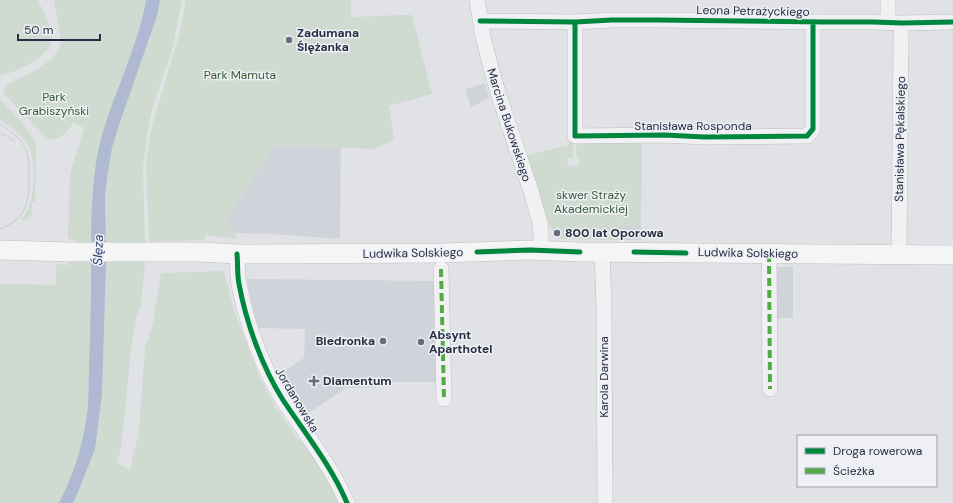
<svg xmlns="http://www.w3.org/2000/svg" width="953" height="503" font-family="'DM Sans',sans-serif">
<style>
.built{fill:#d1d3db}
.green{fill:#cfdad1}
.water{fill:#afb9d2}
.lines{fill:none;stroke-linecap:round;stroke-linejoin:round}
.minor-casing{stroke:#bebfc4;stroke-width:16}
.major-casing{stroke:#bdbfc4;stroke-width:20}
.minor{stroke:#f1f1f3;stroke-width:15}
.major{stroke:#f5f5f6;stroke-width:19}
.tram{stroke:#cacbce;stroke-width:1}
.quiet{stroke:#53ab46;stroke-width:4;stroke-dasharray:8 4;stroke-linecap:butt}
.cycleway-casing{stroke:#eef0f6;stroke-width:8}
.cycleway{stroke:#00873e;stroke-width:5}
.poi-dot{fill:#686c7a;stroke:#eef0f6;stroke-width:1.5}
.labels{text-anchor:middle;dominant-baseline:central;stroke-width:3;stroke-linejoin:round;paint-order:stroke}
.street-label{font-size:12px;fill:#272c40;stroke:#eef0f6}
.poi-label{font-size:12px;font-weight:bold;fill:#272c40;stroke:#eef0f6;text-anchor:start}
.park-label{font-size:12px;fill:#355c34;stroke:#eef0f6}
.water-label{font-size:13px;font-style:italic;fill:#314374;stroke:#eef0f6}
</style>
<rect width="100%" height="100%" fill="#e1e2e6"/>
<path class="built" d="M485 83 489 98 471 107 465 89Z
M275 145 341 148 340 239 273 234 235 233 226 224 225 221Z
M619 227H641V240H618Z
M773 267H793V318H774Z
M247 279 439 281V382H392V387L346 388 304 416 278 375 304 358 305 329 259 328 254 316Z"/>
<path class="green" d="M0 0H38C42 9 51 24 52 34 56 55 16 72 0 76Z
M54 0H146L136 43 120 82 100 146 93 187 91 242H78L68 238 70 174 84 128 74 123C67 131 59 143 47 138L3 93V90L6 85C22 77 59 62 61 42Z
M160 0H182L173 46 168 62 153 106 148 127 143 167 145 242H105V197L107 178 112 148 119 125 157 16Z
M186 0H351V17L401 15H412L432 94 389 106 394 140 373 149 275 145 225 221 226 224 235 233 236 239 205 235V240L149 242 146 164 150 135 154 119 180 32Z
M0 100 20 120 36 142 35 201 34 202H32C32 212 35 221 21 220V219C36 205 38 159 26 142 20 133 9 126 0 120Z
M569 143H573V158H567L568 166 579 165V158H577L576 143H642L641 227H619L618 240 561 239C547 235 531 172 525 156L569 145Z
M69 260 91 261 88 407C86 421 85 436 80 450 75 468 68 486 60 503H0V284L56 285V264L69 265Z
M106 262H145L141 303 136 320 131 348 125 412 121 448 117 463 130 470 139 431 145 348 153 323 161 273 224 271 233 308 259 376 276 408 298 439 311 451 341 503H73L79 490 95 449 98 427 102 395Z"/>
<path class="water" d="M146 0H160L157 16 119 125 112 148 107 178 105 197 106 262 102 395 95 449 79 490 73 503H59C75 472 84 441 88 407 89 359 91 310 91 262 91 224 91 184 99 147 111 97 137 51 146 0Z"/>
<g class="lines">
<defs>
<path id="minor" d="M477 0 483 37 491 68 499 96 531 191 540 223 542 250
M480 21 575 22 612 20H657L825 22H874L902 23 953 22
M575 22V136L665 135 704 137 807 136 813 129V22
M888 22V0
M602 252 604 305 605 503
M237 254C238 264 237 274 239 284 246 322 262 367 283 400 305 433 332 467 347 503
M769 254 770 389
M899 255 901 37 902 23
M441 269 444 399"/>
<path id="major" d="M0 250 71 252H201L237 254 441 253 530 250 580 252 815 254 953 255"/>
</defs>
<use href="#minor" class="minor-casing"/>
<use href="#major" class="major-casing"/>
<use href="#minor" class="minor"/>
<use href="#major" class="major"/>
<path class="tram" d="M0 124C8 130 18 136 23 144 29 153 29 164 29 174 29 200 28 219 0 229
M0 134 7 136 14 141"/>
<path class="quiet" d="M769 254 770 389
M441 269 444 399"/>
<defs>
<path id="cycleway" d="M480 21 575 22 612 20H657L825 22H874L902 23 953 22
M575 22V136L665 135 704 137 807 136 813 129V22
M477 252 530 250 580 252
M634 252 686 253
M237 254C238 264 237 274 239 284 246 322 262 367 283 400 305 433 332 467 347 503"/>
</defs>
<use href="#cycleway" class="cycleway-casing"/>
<use href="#cycleway" class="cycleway"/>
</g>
<g class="poi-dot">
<circle cx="289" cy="40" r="4"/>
<circle cx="557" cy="233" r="4"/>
<circle cx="383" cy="341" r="4"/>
<circle cx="421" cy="342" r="4"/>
<path d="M312 375h4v4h4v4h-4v4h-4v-4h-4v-4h4z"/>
</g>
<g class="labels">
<g class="street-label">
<text transform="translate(753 11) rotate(1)">Leona Petrażyckiego</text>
<text transform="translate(509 125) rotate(72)">Marcina Bukowskiego</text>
<text x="693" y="126">Stanisława Rosponda</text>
<text transform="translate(900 139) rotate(-89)">Stanisława Pękalskiego</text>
<text transform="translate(413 253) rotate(-1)">Ludwika Solskiego</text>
<text transform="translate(748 253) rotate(1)">Ludwika Solskiego</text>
<text transform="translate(604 377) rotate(-90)">Karola Darwina</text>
<text transform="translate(297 400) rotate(59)">Jordanowska</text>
</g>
<g class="poi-label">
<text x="297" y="33">Zadumana<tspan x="297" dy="14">Ślężanka</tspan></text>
<text x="565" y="233">800 lat Oporowa</text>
<text x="429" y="335">Absynt<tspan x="429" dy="14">Aparthotel</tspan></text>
<text x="375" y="341" text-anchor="end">Biedronka</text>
<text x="323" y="381">Diamentum</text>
</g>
<g class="park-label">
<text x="240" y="75">Park Mamuta</text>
<text x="54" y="97">Park<tspan x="54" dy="14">Grabiszyński</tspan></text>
<text x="591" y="195">skwer Straży<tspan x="591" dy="14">Akademickiej</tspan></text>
</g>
<g class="water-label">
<text transform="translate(98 250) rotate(-88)">Ślęza</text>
</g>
</g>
<rect x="797" y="435" width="140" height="52" fill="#eef0f6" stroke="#9ea2ad"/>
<rect x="805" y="448" width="20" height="6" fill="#00873e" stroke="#9ea2ad"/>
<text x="833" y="455" font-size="12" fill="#272c40">Droga rowerowa</text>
<rect x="805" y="468" width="20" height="6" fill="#53ab46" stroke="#9ea2ad"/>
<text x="833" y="475" font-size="12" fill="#272c40">Ścieżka</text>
<path d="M18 34v6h82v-6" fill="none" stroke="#272c40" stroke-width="2"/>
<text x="24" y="34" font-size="12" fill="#272c40" stroke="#eef0f6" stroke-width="3" paint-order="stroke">50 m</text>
</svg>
